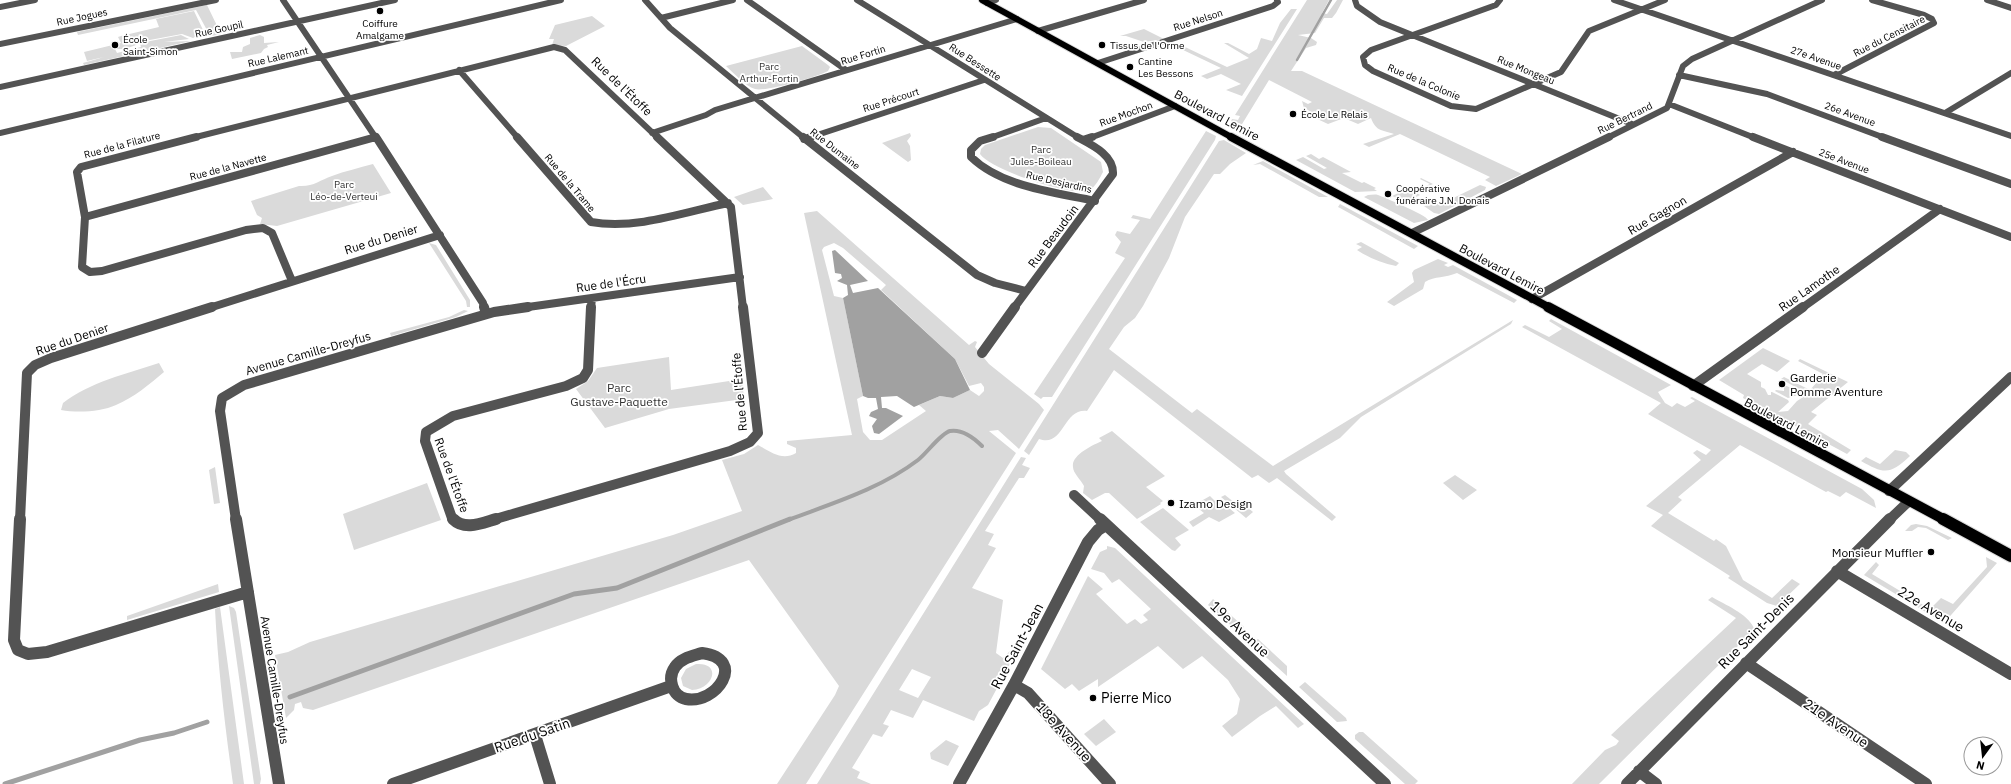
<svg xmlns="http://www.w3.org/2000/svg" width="2011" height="784" font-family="'IBM Plex Sans',sans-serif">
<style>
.green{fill:#dadada;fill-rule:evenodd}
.water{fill:#a1a1a1}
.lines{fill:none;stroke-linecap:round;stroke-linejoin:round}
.stream-far2{stroke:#a1a1a1;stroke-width:2.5}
.stream-far1{stroke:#a1a1a1;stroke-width:4}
.stream{stroke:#a1a1a1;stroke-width:5}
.major-far3-casing{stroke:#dbdbdb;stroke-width:8}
.major-far2-casing{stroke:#dbdbdb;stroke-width:10}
.major-far1-casing{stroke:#dbdbdb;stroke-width:12}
.major-casing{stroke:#dbdbdb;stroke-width:14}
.minor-far3{stroke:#535353;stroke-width:6}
.minor-far2{stroke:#535353;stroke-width:8}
.minor-far1{stroke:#535353;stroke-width:10}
.minor{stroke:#535353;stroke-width:12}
.major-far3{stroke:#000;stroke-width:6}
.major-far2{stroke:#000;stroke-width:8}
.major-far1{stroke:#000;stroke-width:10}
.major{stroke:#000;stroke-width:12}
.poi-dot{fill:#000;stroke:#fff;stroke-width:1.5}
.labels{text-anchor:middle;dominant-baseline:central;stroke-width:3.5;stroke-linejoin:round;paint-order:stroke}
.far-street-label{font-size:10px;fill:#000;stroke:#fff}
.far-poi-label{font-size:10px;fill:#000;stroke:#fff;text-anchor:start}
.far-park-label{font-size:10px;fill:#313131;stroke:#fff}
.street-label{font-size:12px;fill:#000;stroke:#fff}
.poi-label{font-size:12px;fill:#000;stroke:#fff;text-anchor:start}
.park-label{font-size:12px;fill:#313131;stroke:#fff}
.near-street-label{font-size:14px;fill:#000;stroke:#fff}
.near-poi-label{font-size:14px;fill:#000;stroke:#fff;text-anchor:start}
</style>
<rect width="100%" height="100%" fill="#fff"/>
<path class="green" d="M1307 0H1329L1322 13 1327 14 1337 0H1343L1336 13 1332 18H1324L1315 33 1298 35 1311 38 1317 42 1316 45 1306 48 1291 71H1302L1522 174 1496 186 1485 180 1490 177 1400 134 1369 147 1363 144 1394 134C1383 130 1376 132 1371 118L1358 124 1344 118 1328 124 1313 117 1317 115 1304 108 1302 101 1308 104 1312 102 1269 80 1239 129 1230 124 1232 119 1238 120 1240 116 1235 115Z
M207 5 221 34 211 36V34H206L208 32 196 10 78 35 77 32Z
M1291 9H1297L1242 96 1226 90 1241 84 1221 74 1207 79 1201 76 1221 68 1181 49 1185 47 1227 67 1249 58 1224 43H1228L1249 54 1257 49 1261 38 1272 41 1280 23Z
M194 11 204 32 193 38 182 34 139 42 136 45 125 49H115L117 53 141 47 140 43 181 35 189 39 164 42 191 41 84 65 83 63 104 57 87 61 84 52 121 43 118 37 121 36 159 27 156 19 160 18Z
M592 16 605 26 566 46 552 45 554 39H549L555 25Z
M1144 29 1164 39 1144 42 1126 36H1120Z
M260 35 264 37V43L279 42 267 45 268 47 264 49 261 53 232 59 230 52H242L243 47 250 44V38Z
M802 46 828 65 830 67 828 71C817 77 766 92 755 89 745 86 734 73 726 66Z
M1038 127 1051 128 1101 162 1103 172C1100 178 1095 187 1090 190 1074 198 991 170 980 154L981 149 985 145Z
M1206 131 1216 136 1215 140 1052 397H1043L1041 399 1034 394 1125 258 1115 253 1121 242 1115 235 1117 231 1130 234 1140 220 1131 218 1133 215 1150 219Z
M910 133 911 136 907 141 910 146 911 160 908 162 882 143Z
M1224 140 1246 153 1230 164 1220 174H1214L1185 217 1169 258 1143 306 1135 318 1124 327 1109 349 1192 413 1197 409 1273 466 1513 320 1511 324 1361 417 1340 438 1284 471 1286 474 1336 517 1332 521 1277 478 1269 483 1258 475 1252 478 1114 370 1087 411C1063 408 1064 448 1039 439L1029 455 1024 451 1219 141Z
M1311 154 1319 159 1323 157 1351 172 1342 173 1362 183 1364 182 1376 188 1374 189 1377 191 1355 192 1296 160 1303 157 1324 169 1327 168 1306 156Z
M1263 161 1328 197H1319L1260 164 1253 165Z
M373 164 391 193 277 226 260 224 262 218 257 215 251 201 299 186C313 187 320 180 332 176 345 171 359 168 373 164Z
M1421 178 1433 184 1415 192 1420 195 1406 202 1392 196 1407 189 1413 192 1430 184 1420 179Z
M1480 185 1486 187 1485 190 1439 214 1434 213 1424 206 1432 201 1439 205Z
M763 187 773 199 743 205 734 197Z
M1368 195C1371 195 1375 194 1378 195 1383 197 1427 215 1428 220L1414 223 1364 197Z
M1340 204 1418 246 1414 249 1340 208 1338 207Z
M817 211 969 345 975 341 977 342 975 347 989 364 1039 404 1044 410 1019 449 998 430 989 431 1016 453 806 784H777L835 695 839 686 749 560 313 710 303 708 301 702 295 704 294 710 286 718 275 655 288 652 310 642 673 535 742 511 722 460 744 454 758 445C771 452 782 461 796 453V448L787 444V441L852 435 804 213ZM834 243 843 248 886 285 881 290 955 359 969 386 981 383 984 387V391L979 396 970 390 953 398 940 396 919 405 926 411 882 440H870L863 432 857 399 863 396 843 298 834 296 822 250 824 247Z
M1361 242 1399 263 1396 266C1382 263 1369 258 1357 250L1362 247 1356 244Z
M429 243 436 245 470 300V307H467L466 301Z
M1438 259 1448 263 1444 265 1448 267 1453 265 1517 300 1514 303 1457 273C1445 278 1435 276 1425 282L1423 289 1394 306 1387 302 1414 282 1412 273 1414 270Z
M464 310 468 311 456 317 391 336 390 333 449 317Z
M1551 319 1671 385 1658 392 1665 403 1672 407 1677 403 1685 407 1695 401 1690 398 1692 397 1862 489 1874 500 1876 508 1846 492 1840 497 1828 491 1826 492 1740 445 1678 497 1682 500 1668 513 1714 541 1716 539 1726 546 1743 580 1772 598 1792 579 1800 584 1777 606 1767 603 1728 578 1730 576 1651 526 1663 515 1646 506 1701 460 1693 453 1697 450 1706 455 1711 450 1648 414 1661 403 1522 327 1525 325 1549 337 1562 329 1549 321Z
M1763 348 1790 361 1777 372 1762 364 1747 374 1761 382V387L1765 389 1768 395H1771V392H1772L1788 400 1789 402 1778 412 1788 411 1797 401 1808 394 1781 379 1784 377 1810 390 1818 381 1815 380 1823 374 1798 361 1800 359 1848 382 1811 412 1817 415 1808 424 1851 450 1847 454 1743 398 1744 395 1719 380Z
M669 357 671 390 742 379 744 399 669 409 605 428 576 389 588 381 597 368Z
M159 363 164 372C150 384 133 398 116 405 101 412 77 413 61 410L63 403C90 382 126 374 159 363Z
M1782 384 1798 391 1801 394 1788 398 1775 391 1776 390 1784 391V387L1780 386Z
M1112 431 1165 476 1146 487 1163 501 1160 503 1161 504 1137 519 1109 493H1105L1092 500 1083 493 1084 486C1081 480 1073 473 1073 467 1071 455 1093 445 1102 441L1099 438Z
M1895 450 1906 452 1910 456C1890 475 1884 474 1861 461L1866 457 1880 464Z
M1021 457 1026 458 1022 465 1030 468 1024 478H1019L985 531 994 534 988 545 996 548 972 588 1003 600 996 653 1003 658 1011 650 1017 651 988 705 979 711 974 721 923 700 913 718 891 710 883 724 889 726 882 737 873 734 852 768 860 772 857 778 871 784H817ZM912 669 931 677 918 698 899 690Z
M215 467 220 503 214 504 209 470Z
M1455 475 1477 490 1463 500 1443 483Z
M427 483 441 520 354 550 343 514Z
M1225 495 1235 503 1239 500 1253 512 1246 518 1221 497Z
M1210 496 1215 501 1218 499 1235 513 1219 522 1209 517 1193 527 1189 522 1204 513 1194 505Z
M1163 508 1189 530 1175 538 1181 545 1175 551 1172 550 1140 522Z
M1916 524 1927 526 1952 538 1948 540 1926 528 1918 527 1912 531H1905L1911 525Z
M1107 546 1115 548 1304 724 1298 728 1276 706 1260 716 1232 737 1222 726 1237 714 1240 699 1228 680 1202 656 1183 669 1158 646 1098 687V679L1079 691 1072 684 1065 689 1041 669 1088 576 1103 589 1096 594 1127 624 1135 619 1141 624 1148 620 1143 615 1151 609 1119 579 1112 583 1104 573 1091 569 1100 552 1107 549Z
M1986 557 1997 563 1944 623 1864 575 1876 562 1879 565 1872 574 1930 609 1941 598 1953 604 1987 567Z
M218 584 219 592 127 620V616Z
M1712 597C1725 605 1747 613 1754 628L1752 632 1599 784H1572L1605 750 1616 745 1619 741 1611 735 1736 618 1708 600Z
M1213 599 1244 627 1238 632 1208 605Z
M229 606 234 608 236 612 261 779 260 784H254Z
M220 607 244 784H233C225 726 218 668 215 609Z
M1258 639 1287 666V676L1250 643Z
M696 664C722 662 714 689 692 690L683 686 681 678 686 669Z
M1305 682 1346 718 1347 721 1337 722 1299 687Z
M1104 719 1116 732 1096 746 1084 734Z
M1359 732H1363L1418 781 1415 784H1405L1355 739V735Z
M946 740 959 746 948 766 931 759 930 753Z"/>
<path class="water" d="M835 250 868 281 850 285 853 293 878 288 955 359 970 390 953 398 940 396 914 407 897 396 881 397 882 408H886L903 416 879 434 874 433 872 426 877 419 869 416 871 412 878 409 876 398H868L863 396 843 298 848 295 847 285 837 281 842 278 841 274 835 273 832 251Z"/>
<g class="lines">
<path class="stream-far2" d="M1297 60 1331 0"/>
<path class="stream-far1" d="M788 520C833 503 880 489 918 460 927 453 941 433 950 431 962 429 974 438 982 446"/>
<path class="stream" d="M290 697 574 594 617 588 790 519
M5 784 140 740 174 733 207 722"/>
<defs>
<path id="major-far3" d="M982 0 1233 138"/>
<path id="major-far2" d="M1231 137 1550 308"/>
<path id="major-far1" d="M1548 307 1945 520"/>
<path id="major" d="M1943 519 2011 556"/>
</defs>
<use href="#major-far3" class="major-far3-casing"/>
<use href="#major-far2" class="major-far2-casing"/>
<use href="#major-far1" class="major-far1-casing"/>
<use href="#major" class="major-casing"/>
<path class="minor-far3" d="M283 0 376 138
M645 0 670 28 804 138
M747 0 846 70
M857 0 1079 138
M1355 0 1357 6 1380 22 1632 124
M1500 0 1496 5 1371 50 1363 57 1365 65 1373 71 1451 106 1476 109 1561 72 1589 31 1665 0
M1614 0 2011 136
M1987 0 2011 8
M987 3 996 0
M0 7 35 0
M661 18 733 0
M1038 31 1144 0
M0 44 216 0
M1098 63 1273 6 1278 2 1277 0
M459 70 518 138
M1679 75 1767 94 1885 138
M1834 75 1934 23 1932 19 1924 15 1872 0
M0 87 395 0
M1669 104 1755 138
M1945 113 2011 73
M0 133 561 0
M652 133 706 115 715 110 1017 19
M192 138 554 47 565 50 658 138
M374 138 376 137
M808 138 984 80
M990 138 1046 118
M1090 138 1175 106
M1607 138 1667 108 1683 66 1692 59 1822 0"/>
<path class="minor-far2" d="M196 137 81 167 77 172 85 217 82 267 90 272 102 271 246 230 263 228 272 233 292 281
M376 137 483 303 484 308
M517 137 591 222C636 230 685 212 728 203
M657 137 731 207 743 308
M803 137 977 275 995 283 1026 291
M993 137 980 141 971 150V157C1002 187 1054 192 1095 201
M1753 137 2011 237
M1882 137 2011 184
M804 139 811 137
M1083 140 1092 137
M85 217 376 137
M1412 233 1609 137
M1532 299 1793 152
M209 308 440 235
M521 308 740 277
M591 308 592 298
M1014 308 1113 174C1114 155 1092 145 1077 137
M1802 308 1940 209"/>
<path class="minor-far1" d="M484 307 486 314
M982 353 1015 307
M1693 386 1803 307
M1889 491 2011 377
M1074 495 1101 520
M20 520 27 373 35 365 51 358 212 307
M236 520 220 411 222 398 244 385 494 312 528 307
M455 520 452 518 425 441 426 432 453 416 566 386 583 378 588 370 591 307
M492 520 730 451 750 442 758 433 743 307
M1889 520 1908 502"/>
<path class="minor" d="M20 519 14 640 18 650 28 654 47 652 248 592
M236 519 279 784
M453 519C465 531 482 523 496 519
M1100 519 1385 784
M1837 571 2011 674
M702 653C748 659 716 705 686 699 672 696 667 678 675 667 681 658 693 656 702 653Z
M1746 663 1926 784
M1014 685 1028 693 1110 784
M535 735 550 784
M1639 771 1656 784
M393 784 671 686
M959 784 1014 685 1088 542 1098 530 1106 525
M1627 784 1890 519"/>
<use href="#major-far3" class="major-far3"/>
<use href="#major-far2" class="major-far2"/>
<use href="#major-far1" class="major-far1"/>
<use href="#major" class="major"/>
</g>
<g class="poi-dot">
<circle cx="380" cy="11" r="4"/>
<circle cx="115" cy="45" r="4"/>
<circle cx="1102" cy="45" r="4"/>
<circle cx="1130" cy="67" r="4"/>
<circle cx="1293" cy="114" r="4"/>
<circle cx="1388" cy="194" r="4"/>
<circle cx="1782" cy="384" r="4"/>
<circle cx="1171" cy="503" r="4"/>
<circle cx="1931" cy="552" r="4"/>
<circle cx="1093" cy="698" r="4"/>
</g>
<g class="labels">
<g class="far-street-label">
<text transform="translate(82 17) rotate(-12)">Rue Jogues</text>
<text transform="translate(1198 20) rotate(-18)">Rue Nelson</text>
<text transform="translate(219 29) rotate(-12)">Rue Goupil</text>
<text transform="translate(1889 36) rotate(-27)">Rue du Censitaire</text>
<text transform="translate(863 55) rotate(-17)">Rue Fortin</text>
<text transform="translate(278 57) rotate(-13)">Rue Lalemant</text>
<text transform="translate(1816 58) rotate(19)">27e Avenue</text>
<text transform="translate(975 62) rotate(33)">Rue Bessette</text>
<text transform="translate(1526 70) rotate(22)">Rue Mongeau</text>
<text transform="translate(1424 82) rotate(23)">Rue de la Colonie</text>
<text transform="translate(891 100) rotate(-18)">Rue Précourt</text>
<text transform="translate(1126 114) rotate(-20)">Rue Mochon</text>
<text transform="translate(1850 114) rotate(20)">26e Avenue</text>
<text transform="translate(1625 118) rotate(-26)">Rue Bertrand</text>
<text transform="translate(122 145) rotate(-15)">Rue de la Filature</text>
<text transform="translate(835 149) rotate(38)">Rue Dumaine</text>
<text transform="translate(1844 161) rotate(21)">25e Avenue</text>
<text transform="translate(228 167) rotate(-15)">Rue de la Navette</text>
<text transform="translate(1059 182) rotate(13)">Rue Desjardins</text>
<text transform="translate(570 183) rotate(50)">Rue de la Trame</text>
</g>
<g class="far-poi-label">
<text x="380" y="23" text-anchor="middle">Coiffure<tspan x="380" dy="12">Amalgame</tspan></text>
<text x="123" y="39">École<tspan x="123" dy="12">Saint-Simon</tspan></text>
<text x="1110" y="45">Tissus de l'Orme</text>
<text x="1138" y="61">Cantine<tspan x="1138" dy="12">Les Bessons</tspan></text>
<text x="1301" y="114">École Le Relais</text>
<text x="1396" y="188">Coopérative<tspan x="1396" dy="12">funéraire J.N. Donais</tspan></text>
</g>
<g class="far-park-label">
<text x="769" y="66">Parc<tspan x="769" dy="12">Arthur-Fortin</tspan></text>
<text x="1041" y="149">Parc<tspan x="1041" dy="12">Jules-Boileau</tspan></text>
<text x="344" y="184">Parc<tspan x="344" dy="12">Léo-de-Verteui</tspan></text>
</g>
<g class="street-label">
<text transform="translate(622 86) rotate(44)">Rue de l'Étoffe</text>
<text transform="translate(1217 115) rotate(28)">Boulevard Lemire</text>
<text transform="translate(1657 215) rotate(-30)">Rue Gagnon</text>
<text transform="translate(1053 236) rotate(-53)">Rue Beaudoin</text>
<text transform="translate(381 239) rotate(-17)">Rue du Denier</text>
<text transform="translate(1502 269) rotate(28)">Boulevard Lemire</text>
<text transform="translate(611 283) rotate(-8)">Rue de l'Écru</text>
<text transform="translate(1809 288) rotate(-35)">Rue Lamothe</text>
<text transform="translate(72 339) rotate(-19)">Rue du Denier</text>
<text transform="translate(308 353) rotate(-16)">Avenue Camille-Dreyfus</text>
<text transform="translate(739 392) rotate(-95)">Rue de l'Étoffe</text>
<text transform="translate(1787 423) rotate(28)">Boulevard Lemire</text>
<text transform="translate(452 475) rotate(70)">Rue de l'Étoffe</text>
<text transform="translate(275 680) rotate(81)">Avenue Camille-Dreyfus</text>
</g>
<g class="poi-label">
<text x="1790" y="377">Garderie<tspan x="1790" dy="14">Pomme Aventure</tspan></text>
<text x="1179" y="503">Izamo Design</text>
<text x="1923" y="552" text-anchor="end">Monsieur Muffler</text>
</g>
<g class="park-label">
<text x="619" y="387">Parc<tspan x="619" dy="14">Gustave-Paquette</tspan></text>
</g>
<g class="near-street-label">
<text transform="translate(1931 609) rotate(31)">22e Avenue</text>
<text transform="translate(1240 629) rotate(43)">19e Avenue</text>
<text transform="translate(1756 631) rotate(-45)">Rue Saint-Denis</text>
<text transform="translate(1017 646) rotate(-62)">Rue Saint-Jean</text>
<text transform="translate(1836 723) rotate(34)">21e Avenue</text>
<text transform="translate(1064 732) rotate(48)">18e Avenue</text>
<text transform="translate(532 735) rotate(-19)">Rue du Satin</text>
</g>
<g class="near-poi-label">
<text x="1101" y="698">Pierre Mico</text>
</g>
</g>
<g transform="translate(1983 756) rotate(195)"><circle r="19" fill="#ffffff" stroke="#999999"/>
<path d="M0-3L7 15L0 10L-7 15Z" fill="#000000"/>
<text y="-6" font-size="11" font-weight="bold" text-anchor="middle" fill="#000000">N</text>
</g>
</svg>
